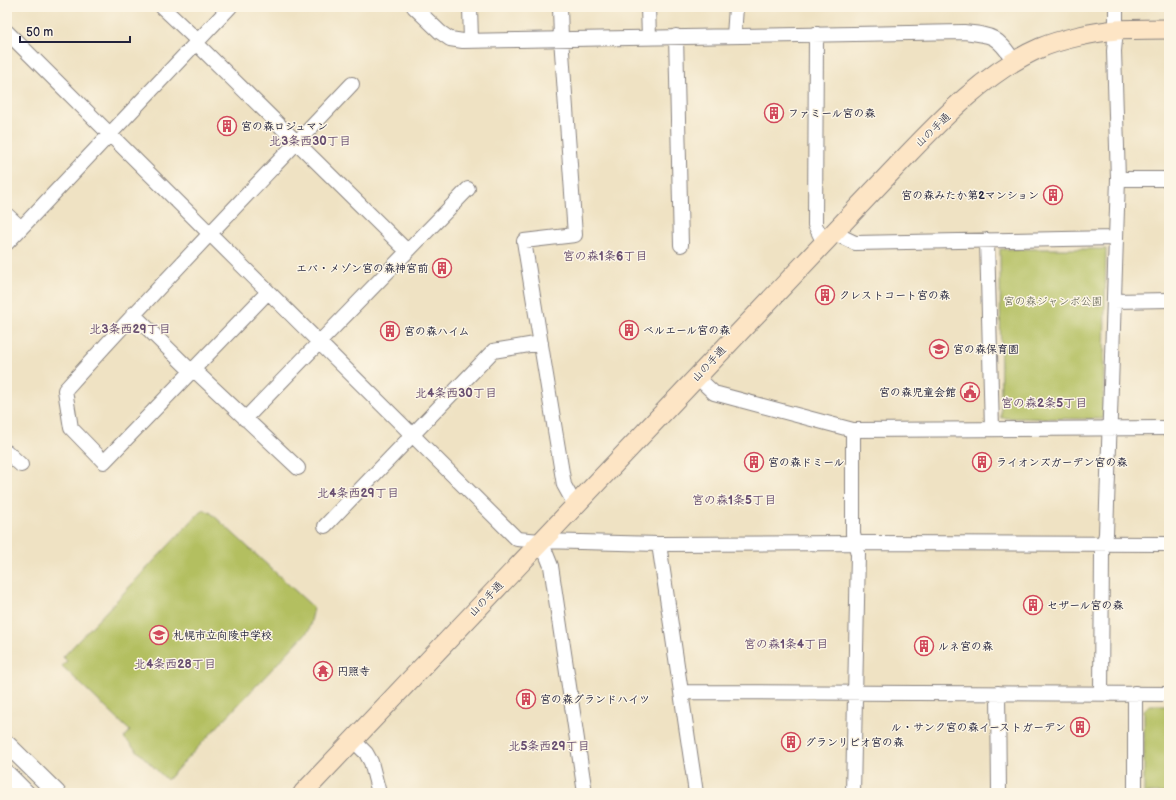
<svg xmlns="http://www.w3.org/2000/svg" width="1176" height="800" font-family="'Balsamiq Sans','Klee One',sans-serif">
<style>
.park{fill:#b3bf61;stroke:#6a704e}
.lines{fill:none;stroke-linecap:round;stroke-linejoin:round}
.minor-casing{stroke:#88827f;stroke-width:16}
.tertiary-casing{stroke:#88827f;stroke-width:19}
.secondary-casing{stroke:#88827f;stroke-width:21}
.minor{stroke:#fff;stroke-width:14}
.tertiary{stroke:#fff;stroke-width:17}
.secondary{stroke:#fde5c5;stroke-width:19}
.labels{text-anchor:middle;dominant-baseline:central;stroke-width:3;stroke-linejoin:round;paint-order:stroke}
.poi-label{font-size:11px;font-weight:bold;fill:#22223b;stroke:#fcf5e5;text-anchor:start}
.street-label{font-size:11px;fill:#22223b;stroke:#fcf5e5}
.park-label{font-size:11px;fill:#555948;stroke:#fcf5e5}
.neighbourhood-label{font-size:12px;font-weight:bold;fill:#684e70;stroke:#fcf5e5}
</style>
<rect width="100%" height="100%" fill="#fcf5e5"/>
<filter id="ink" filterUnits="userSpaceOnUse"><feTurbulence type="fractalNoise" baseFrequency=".025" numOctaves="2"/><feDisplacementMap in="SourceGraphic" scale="8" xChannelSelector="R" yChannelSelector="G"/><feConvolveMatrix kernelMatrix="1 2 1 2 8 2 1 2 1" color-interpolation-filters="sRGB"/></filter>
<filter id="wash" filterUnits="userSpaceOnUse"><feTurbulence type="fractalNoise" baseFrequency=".012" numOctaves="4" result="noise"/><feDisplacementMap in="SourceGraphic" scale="16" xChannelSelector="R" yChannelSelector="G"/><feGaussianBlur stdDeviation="0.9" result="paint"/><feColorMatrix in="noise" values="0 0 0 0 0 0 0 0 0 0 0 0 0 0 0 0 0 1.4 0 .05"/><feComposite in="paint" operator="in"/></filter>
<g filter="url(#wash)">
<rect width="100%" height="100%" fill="#efe2c3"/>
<path class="park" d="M1000 249H1106L1103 419 1001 418Z
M203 509 211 513 314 608 309 630 167 780 124 738 130 731 62 666 67 661 63 657Z
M1149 705H1169V793H1144V711Z"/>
</g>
<g filter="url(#ink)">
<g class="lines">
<defs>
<path id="minor" d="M162 7 198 41
M414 7 440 32 450 39 463 41 964 32C993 35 997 36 1014 61
M470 7 471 40
M560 7 561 38 575 235 524 241 564 485 575 505
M648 7 649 37
M7 32 517 539 541 541 551 566 585 793
M816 34 815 225 824 243
M676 36 681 245
M734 36 736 7
M196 43 407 251
M1118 179H1169
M7 215 21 228
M834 233 855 243 1115 238
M987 240 992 429
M7 243 230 7
M268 292 104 462 71 428 65 390C158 286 256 186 352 84
M1114 301 1169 300
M133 314 191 371
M193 369 298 468
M697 377 714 393 853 430 1169 428
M245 419 468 189
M7 452 21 465
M325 526 493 351 541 343
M541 541 659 544 864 543 1169 544
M659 544 696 793
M681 692 1169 694
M998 693 999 793
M1101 693 1102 552 1106 534 1118 179 1114 51 1116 30V7
M353 740 366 753 371 762 379 793
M853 793 858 554 853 534V430
M1135 793V693"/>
<path id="tertiary" d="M7 744 57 793
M7 774 26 793"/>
<path id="secondary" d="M303 793 894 169C935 126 984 72 1040 48 1061 39 1095 32 1117 30 1134 29 1152 29 1169 29"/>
</defs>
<use href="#minor" class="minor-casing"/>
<use href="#tertiary" class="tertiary-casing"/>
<use href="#secondary" class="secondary-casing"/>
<use href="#minor" class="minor"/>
<use href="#tertiary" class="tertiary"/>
<use href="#secondary" class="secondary"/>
</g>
</g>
<defs>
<symbol id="building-ring" viewBox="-11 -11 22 22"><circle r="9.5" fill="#fcf5e5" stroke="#d1495b" stroke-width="1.5"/><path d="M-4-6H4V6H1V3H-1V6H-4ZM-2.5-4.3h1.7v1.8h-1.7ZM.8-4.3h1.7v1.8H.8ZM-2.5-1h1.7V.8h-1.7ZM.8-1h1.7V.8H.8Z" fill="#d1495b"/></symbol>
<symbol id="school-ring" viewBox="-11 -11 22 22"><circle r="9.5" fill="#fcf5e5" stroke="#d1495b" stroke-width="1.5"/><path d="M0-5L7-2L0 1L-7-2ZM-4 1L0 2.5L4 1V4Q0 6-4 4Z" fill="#d1495b"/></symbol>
<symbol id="civic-ring" viewBox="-11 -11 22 22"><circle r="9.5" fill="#fcf5e5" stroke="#d1495b" stroke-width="1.5"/><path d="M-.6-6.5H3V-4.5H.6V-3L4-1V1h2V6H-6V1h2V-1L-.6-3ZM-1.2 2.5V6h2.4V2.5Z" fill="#d1495b"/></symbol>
<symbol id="temple-ring" viewBox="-11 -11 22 22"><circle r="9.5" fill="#fcf5e5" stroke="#d1495b" stroke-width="1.5"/><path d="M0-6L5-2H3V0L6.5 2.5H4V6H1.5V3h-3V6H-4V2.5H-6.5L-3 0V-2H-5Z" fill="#d1495b"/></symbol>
</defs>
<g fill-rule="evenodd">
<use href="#building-ring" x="763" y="102" width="22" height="22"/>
<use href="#building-ring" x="216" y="115" width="22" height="22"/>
<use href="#building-ring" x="1042" y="184" width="22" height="22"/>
<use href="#building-ring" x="431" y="257" width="22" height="22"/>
<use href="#building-ring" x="814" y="284" width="22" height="22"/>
<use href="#building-ring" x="618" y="319" width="22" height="22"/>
<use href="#building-ring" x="379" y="320" width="22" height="22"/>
<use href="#school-ring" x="928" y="338" width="22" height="22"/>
<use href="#civic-ring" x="959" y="381" width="22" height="22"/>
<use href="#building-ring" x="743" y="451" width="22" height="22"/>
<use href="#building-ring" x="971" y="451" width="22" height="22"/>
<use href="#building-ring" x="1022" y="594" width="22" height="22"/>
<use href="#school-ring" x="148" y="624" width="22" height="22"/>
<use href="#building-ring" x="913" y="635" width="22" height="22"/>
<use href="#temple-ring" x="312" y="660" width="22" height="22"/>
<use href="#building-ring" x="515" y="688" width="22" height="22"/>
<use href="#building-ring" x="1069" y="716" width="22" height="22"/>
<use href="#building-ring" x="780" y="731" width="22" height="22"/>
</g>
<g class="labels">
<g class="poi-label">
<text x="788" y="113">ファミール宮の森</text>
<text x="241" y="126">宮の森ロジュマン</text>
<text x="1039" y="195" text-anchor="end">宮の森みたか第2マンション</text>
<text x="428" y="268" text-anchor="end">エバ・メゾン宮の森神宮前</text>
<text x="839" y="295">クレストコート宮の森</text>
<text x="643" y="330">ベルエール宮の森</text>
<text x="404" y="331">宮の森ハイム</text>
<text x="953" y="349">宮の森保育園</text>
<text x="956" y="392" text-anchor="end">宮の森児童会館</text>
<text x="768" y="462">宮の森ドミール</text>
<text x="996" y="462">ライオンズガーデン宮の森</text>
<text x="1047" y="605">セザール宮の森</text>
<text x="173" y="635">札幌市立向陵中学校</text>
<text x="938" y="646">ルネ宮の森</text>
<text x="337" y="671">円照寺</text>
<text x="540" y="699">宮の森グランドハイツ</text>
<text x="1066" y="727" text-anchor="end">ル・サンク宮の森イーストガーデン</text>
<text x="805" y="742">グランリビオ宮の森</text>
</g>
<g class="street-label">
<text transform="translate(933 130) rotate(-44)">山の手通</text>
<text transform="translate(709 364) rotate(-47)">山の手通</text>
<text transform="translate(486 599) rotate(-46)">山の手通</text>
</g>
<g class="park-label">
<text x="1053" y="301">宮の森ジャンボ公園</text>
</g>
<g class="neighbourhood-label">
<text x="310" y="141">北3条西30丁目</text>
<text x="605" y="256">宮の森1条6丁目</text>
<text x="130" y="329">北3条西29丁目</text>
<text x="456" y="393">北4条西30丁目</text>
<text x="1044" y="403">宮の森2条5丁目</text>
<text x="358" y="493">北4条西29丁目</text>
<text x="734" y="500">宮の森1条5丁目</text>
<text x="786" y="644">宮の森1条4丁目</text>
<text x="175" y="664">北4条西28丁目</text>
<text x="549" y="746">北5条西29丁目</text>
</g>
</g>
<rect width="1176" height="800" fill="none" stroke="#fcf5e5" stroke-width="24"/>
<path d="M20 36v6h110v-6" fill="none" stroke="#22223b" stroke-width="2"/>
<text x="26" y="36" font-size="12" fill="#22223b" stroke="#fcf5e5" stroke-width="3" paint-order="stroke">50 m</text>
</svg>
